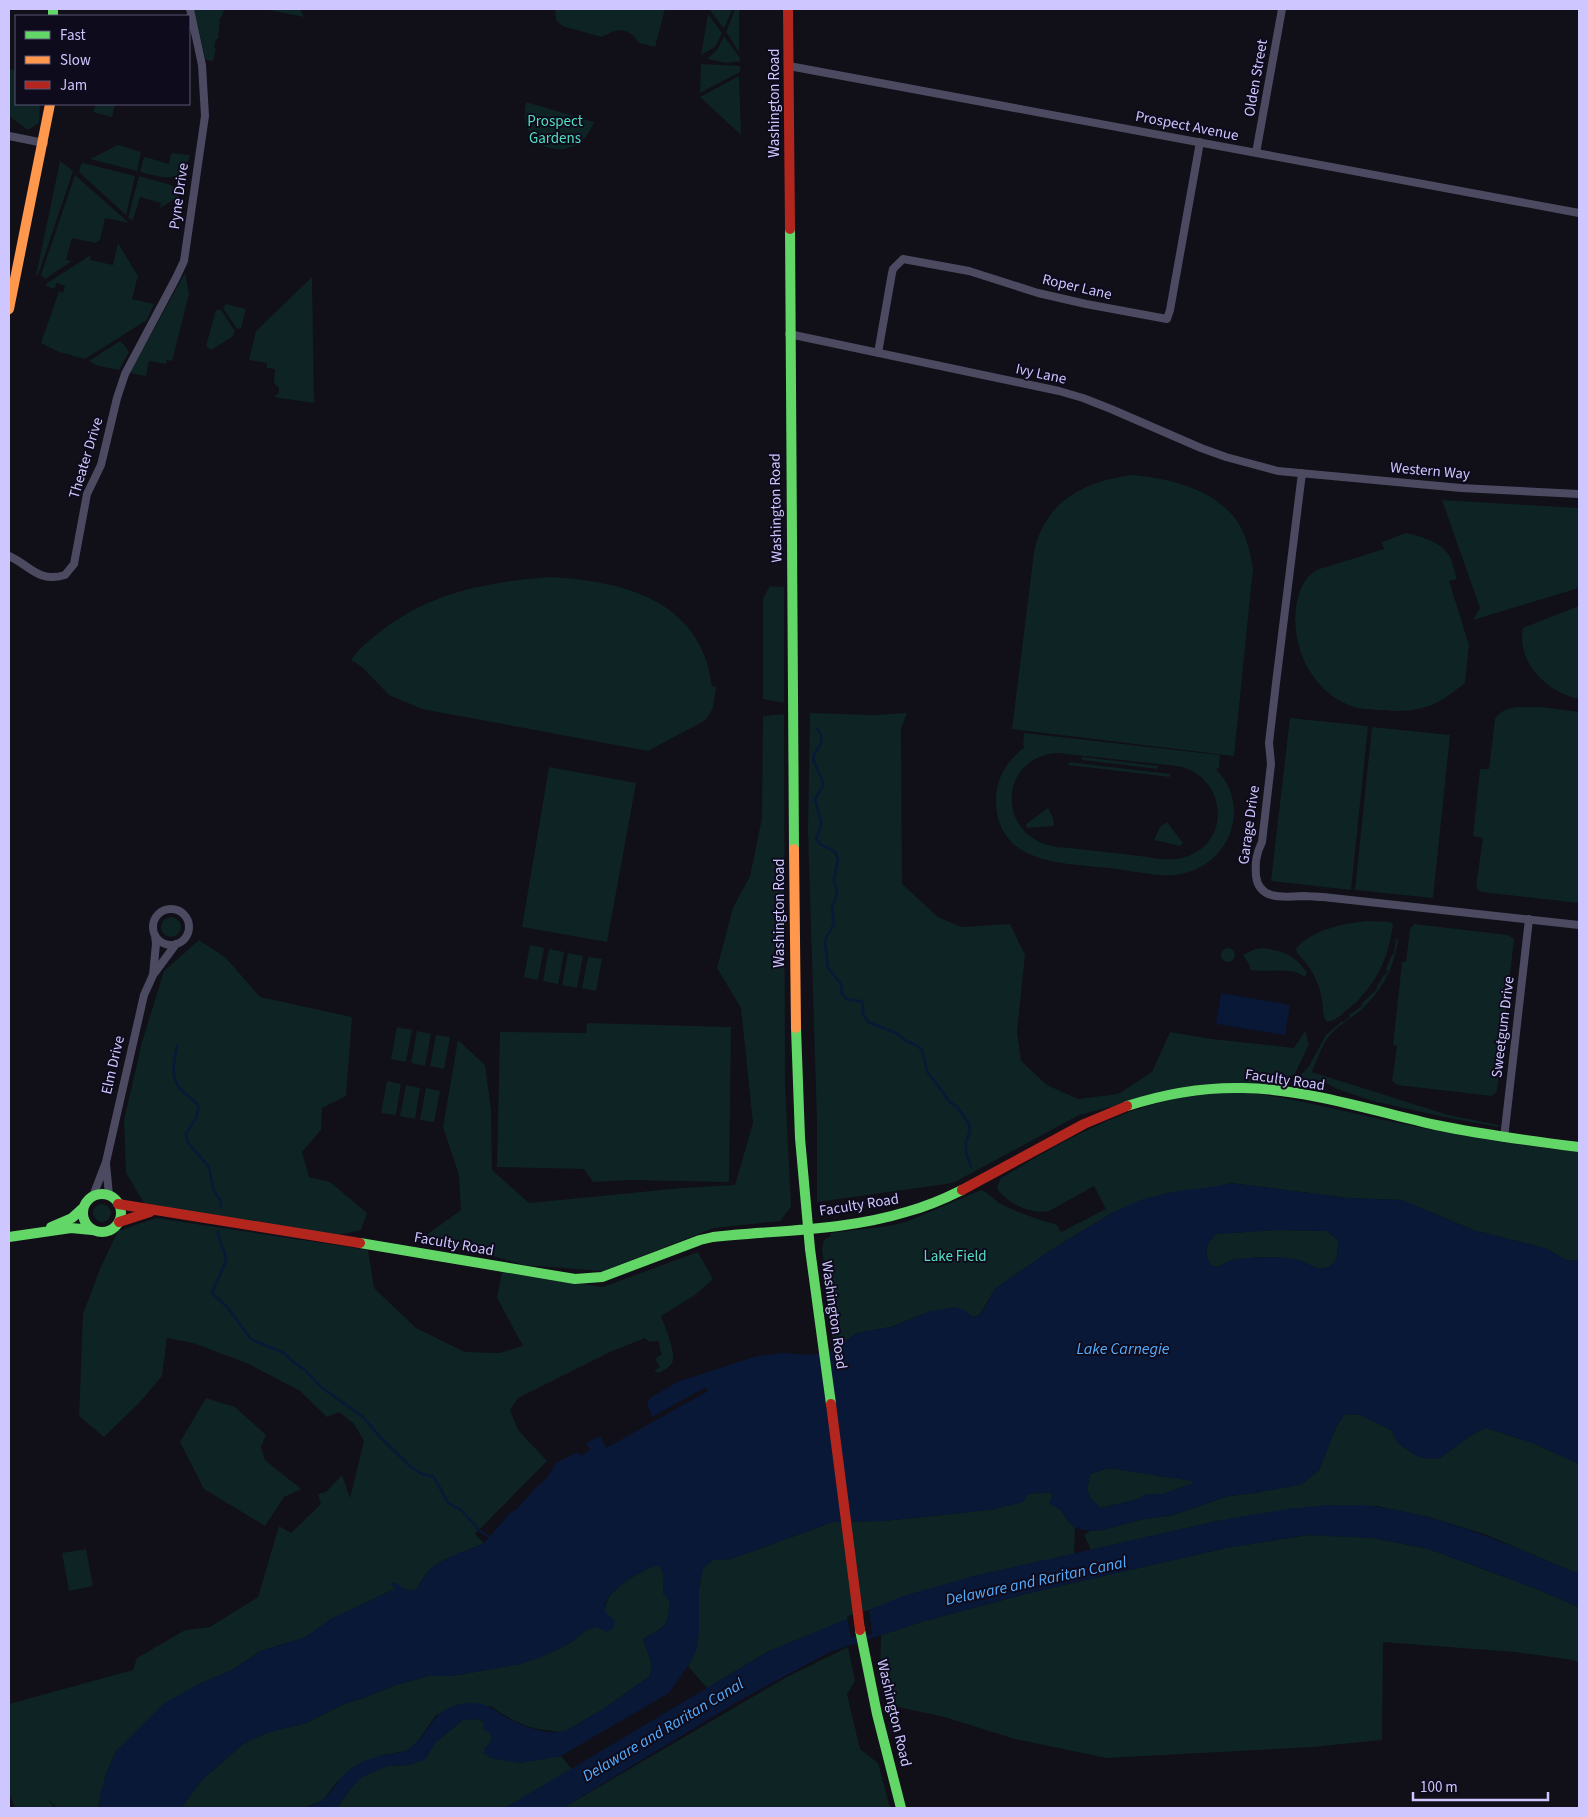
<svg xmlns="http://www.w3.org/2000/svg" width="1588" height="1817" font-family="'Source Sans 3',sans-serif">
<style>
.green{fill:#0e2324;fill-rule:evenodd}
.water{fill:#091836;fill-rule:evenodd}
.pier{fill:#110f18}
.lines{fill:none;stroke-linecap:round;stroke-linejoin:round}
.stream{stroke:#091836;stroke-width:2.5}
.street{stroke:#4b4a61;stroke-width:8}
.fast{stroke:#63d668;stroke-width:10}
.slow{stroke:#ff974d;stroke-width:10}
.jam{stroke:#b3261e;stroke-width:10}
.labels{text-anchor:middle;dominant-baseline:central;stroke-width:4;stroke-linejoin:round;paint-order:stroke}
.street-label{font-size:15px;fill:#cec6ff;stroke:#0e0b1c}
.park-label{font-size:15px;fill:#52dfbf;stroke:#0e0b1c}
.water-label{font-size:16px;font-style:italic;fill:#54adff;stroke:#0e0b1c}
</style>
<rect width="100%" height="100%" fill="#110f18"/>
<path class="green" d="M194 9H224L222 17 220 18 218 39H216L214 47 216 48 213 61 206 60 205 57Z
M271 9H300L304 17 269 10Z
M555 9H665L655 47 639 43C628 26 618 28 602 37L562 26 556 20Z
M709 9H732L724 29Z
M735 9H739V52L726 32Z
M708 14 722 33 715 47 701 55Z
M724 36 740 58V61L727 63 707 59 717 50Z
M701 64 740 66V72L700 93Z
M9 69 16 70V104H40L39 123 28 130 9 116Z
M739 76 741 135 700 97Z
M526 102 594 122C576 169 515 151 526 102Z
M96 104H115L112 117 93 112Z
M118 145 141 152 137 171 90 159Z
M171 153 190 155C182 185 164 178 140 172L143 160 145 157 169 164Z
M60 161 73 171 38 275 36 276Z
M83 163 135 176 126 215 79 172 81 164Z
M75 175 129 223 105 218 100 240 95 243 72 238 66 260 72 261 45 279 41 275Z
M139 176 171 185 184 193 160 208 161 203 140 197 133 220 128 218Z
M118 243 138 276 132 299 154 304 147 320 85 359 59 352 41 343 59 291 63 293 65 286 57 283 54 289 46 286 47 283 91 255 90 260 113 265Z
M185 273 189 294 172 361 167 360 166 364 149 361 146 376 130 373Z
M312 277 314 403 274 397 279 393V388L274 383 275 369 267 368V363L249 360 256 331Z
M226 304 246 309 241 328 237 329 223 308Z
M216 310H221L235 331 232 337 211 350 206 346Z
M120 341 126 347 129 352 119 370 98 366 89 361Z
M1131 475C1169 478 1217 489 1239 524 1247 538 1250 552 1253 568L1234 756 1012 729 1034 552C1045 501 1083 482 1131 475Z
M1442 500 1579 508V588L1473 620 1480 608Z
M1406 533C1420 536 1441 542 1449 555 1453 562 1454 571 1457 579L1449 581 1469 645 1465 683C1453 692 1440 703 1426 707 1412 711 1398 712 1384 710 1375 710 1364 710 1354 707 1312 693 1291 648 1296 607 1298 593 1303 579 1315 571 1320 568 1328 567 1333 565 1350 560 1367 554 1384 549L1382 542Z
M549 577C624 581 701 600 712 686L716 687 713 708 706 720 648 751 422 709 389 695 362 667 351 660C358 649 370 640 381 631 431 592 487 582 549 577Z
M770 586 784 587V703L763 699V598Z
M1579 606V699C1548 693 1516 663 1523 628Z
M1541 707 1579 712V903L1481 892 1478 890 1476 886 1483 838 1473 836 1480 769H1489L1495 719C1505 703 1526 708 1541 707Z
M810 713 873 715 907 713 901 729 902 884 938 917 961 927 1010 924 1025 955 1017 1032 1021 1061 1047 1085 1078 1099 1118 1094 1152 1072 1170 1032 1212 1039 1294 1048 1305 1031 1309 1044 1295 1074 1271 1084 1201 1085 1148 1097 1079 1115 953 1183 817 1202V1122L808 831Z
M784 714 785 1084 791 1207 780 1221 714 1228 603 1271 524 1265 425 1236 461 1210 459 1175 443 1127 458 1040 485 1065 491 1110 492 1170 529 1203 682 1188 735 1185 753 1123 741 1008 717 968 733 908 750 876 762 818 763 716Z
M1290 718 1368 726 1351 890 1271 881Z
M1372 727 1450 735 1433 898 1355 890Z
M1024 733 1220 755 1219 768 1216 769C1254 808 1228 870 1174 875 1153 876 1131 871 1110 868 1064 863 997 865 996 801 996 778 1007 760 1025 747L1023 746ZM1058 753 1177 766C1228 775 1233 846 1182 858 1169 861 1154 858 1140 856 1112 853 1084 849 1056 847 994 836 999 756 1058 753Z
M1082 757 1158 766V769L1082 760Z
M1069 762 1170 774V777L1068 765Z
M549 767 636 783 607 942 522 927Z
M1048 808 1053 818 1054 826 1027 828 1026 824Z
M1167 822 1183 843 1180 846 1154 840 1160 827Z
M161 927a10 10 0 1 1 20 0a10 10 0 1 1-20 0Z
M1367 921 1390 922 1393 924C1389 958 1375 988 1347 1010 1341 1015 1335 1021 1327 1022L1324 1018C1322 989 1317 974 1297 953L1296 949C1310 930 1345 923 1367 921Z
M1414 924 1508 935 1514 939 1497 1091 1492 1096 1397 1085 1392 1081 1397 1046 1393 1045 1402 962H1406L1410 929Z
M1396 939H1398C1395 966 1382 991 1361 1010 1352 1018 1340 1024 1331 1034 1322 1044 1317 1060 1312 1072L1448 1115 1499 1125 1498 1127 1444 1117 1373 1101 1337 1089 1323 1081 1316 1080 1302 1085 1294 1083 1309 1066 1326 1035 1342 1021 1343 1022 1350 1017 1349 1015 1362 1006 1361 1004 1377 989 1376 988 1384 975H1385L1388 971 1386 969 1392 954H1394Z
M199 940 226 958 260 997 352 1017 346 1096 322 1108 321 1130 302 1152 309 1177 330 1182 367 1213 361 1230 335 1236 155 1208 144 1203 126 1173 124 1120 142 1042 164 971Z
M530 945 544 948 538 980 524 977Z
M1221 955a7 7 0 1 1 14 0a7 7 0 1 1-14 0Z
M1262 948C1284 951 1293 954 1307 972L1305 977C1290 966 1269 973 1250 970V966L1243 955 1255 949Z
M549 949 564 952 558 984 543 981Z
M568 953 583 956 577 988 562 985Z
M588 957 602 959 596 991 582 988Z
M587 1023 731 1027 729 1182 628 1180 593 1182 584 1169 497 1167 500 1032 586 1033Z
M397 1027 412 1030 406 1062 391 1059Z
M417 1031 431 1034 425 1066 411 1063Z
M436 1035 450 1037 444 1069 430 1066Z
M387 1081 401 1084 396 1115 381 1113Z
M406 1085 420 1088 415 1119 400 1116Z
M426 1088 440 1091 434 1122 420 1120Z
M1235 1091C1285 1096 1334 1109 1384 1120 1449 1134 1513 1145 1579 1152V1261L1566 1260 1545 1248 1473 1230 1402 1200 1348 1198 1231 1183 1112 1213 1054 1248 995 1289 980 1314 974 1317 931 1311 891 1327 857 1333 834 1350 822 1248 824 1240 831 1236V1233L889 1226 906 1222 981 1190C988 1192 994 1200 1001 1204 1018 1213 1038 1219 1057 1225L1061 1232 1106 1209 1094 1186 1049 1211C1033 1215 1005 1203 997 1188L1000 1179C1043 1152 1102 1119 1151 1105 1178 1097 1206 1094 1235 1091Z
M93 1213a9 9 0 1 1 18 0a9 9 0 1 1-18 0Z
M156 1218 368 1250 374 1288 416 1328 465 1352 499 1353 523 1346 497 1298 502 1272 603 1287 698 1252 713 1279 695 1295 661 1316C665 1327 677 1353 672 1363 669 1368 664 1370 659 1373L654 1371 660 1367 655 1359 662 1354 660 1350 659 1341 649 1342 645 1338 610 1352 518 1398 510 1410 518 1430 547 1461 475 1534 484 1543C468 1551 443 1557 430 1570 424 1575 420 1584 416 1590L395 1589 331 1619 306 1637 261 1651 232 1670 197 1685 116 1751 106 1774 98 1808H57L46 1797 55 1808H15L9 1792V1704L133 1670 137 1658 185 1630 210 1627 258 1597 279 1526 291 1533 321 1504 318 1494 326 1492 342 1475 350 1498 364 1441 354 1424 339 1412 327 1417 300 1391 249 1364 193 1343 167 1338 162 1376 140 1402 104 1437 79 1416 83 1314 100 1269 118 1231Z
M1276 1230 1327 1231 1338 1240C1338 1252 1338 1266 1324 1268 1314 1270 1307 1262 1298 1260 1273 1256 1240 1255 1217 1267L1210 1265C1204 1250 1205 1245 1216 1234Z
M206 1398 235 1407 266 1435 261 1447 265 1460 301 1489 284 1497 265 1526 204 1489 180 1442Z
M1345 1414 1360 1415 1391 1430 1398 1443 1417 1456 1429 1459 1440 1458 1475 1433 1486 1428 1533 1443 1579 1464V1574L1487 1535 1429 1517 1377 1506 1217 1521 1091 1550 1084 1535 1090 1531 1102 1530 1144 1519 1173 1515 1228 1496 1255 1493 1302 1484 1319 1470 1336 1427Z
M1109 1468 1193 1481V1484L1162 1494H1147L1139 1499 1101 1508 1092 1500 1087 1491 1090 1474Z
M1049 1492 1053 1495 1050 1503 1061 1510 1068 1521 1075 1528 1074 1554 974 1576 769 1651 707 1688 688 1666 696 1651 699 1633V1588L703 1568 713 1560 731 1559 833 1522 883 1521 989 1510 1023 1502 1027 1494Z
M1308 1535 1373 1538 1429 1549 1534 1588 1579 1607V1664L1574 1660 1514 1652 1383 1642 1382 1740 1312 1747 1107 1758 1015 1739 944 1717 889 1705 880 1673 881 1635 921 1622 1025 1594 1226 1548Z
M86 1549 93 1586 69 1591 62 1553Z
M654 1565 660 1566 664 1575 663 1593 670 1601C667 1629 667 1625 643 1639L652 1664 650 1676 608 1706 566 1731C559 1733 554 1731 547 1730 523 1728 509 1718 490 1706L436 1715 417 1742 407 1751 382 1755 337 1782 322 1801 303 1808H181L202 1780 243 1744 266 1733 306 1723 344 1704 366 1697 393 1686 428 1676H452L520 1664 541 1657 570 1643 586 1630 615 1621 605 1613C604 1588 636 1576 654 1565Z
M848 1647 855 1681 847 1694 860 1749 878 1763 890 1808H563L785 1678Z
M479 1719 483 1722 485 1730 489 1731 492 1739 489 1744 519 1763 561 1756 572 1769 505 1808H337L348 1792 361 1777 387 1766 409 1765 424 1760 436 1742 463 1720Z"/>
<path class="water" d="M1221 993 1290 1005 1285 1035 1216 1024Z
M1231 1183 1348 1198 1402 1200 1473 1230 1545 1248 1566 1260 1579 1261V1464L1533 1443 1486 1428 1475 1433 1440 1458 1429 1459 1417 1456 1398 1443 1391 1430 1360 1415 1345 1414 1336 1427 1319 1470 1302 1484 1255 1493 1228 1496 1173 1515 1144 1519 1102 1530 1090 1531 1075 1528 1068 1521 1061 1510 1049 1503 1053 1495 1049 1492 1028 1494 1023 1502 989 1510 883 1521 833 1522 731 1559 713 1560 703 1568 699 1588V1633L696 1651 688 1666 669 1693 561 1756 519 1763 491 1758 484 1753V1748L489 1744 492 1739 489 1732 483 1729V1722L479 1719 463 1720 436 1742 424 1760 409 1765 387 1766 362 1777 348 1792 337 1808H303C309 1806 316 1804 321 1801 331 1795 339 1776 352 1768 360 1762 374 1757 384 1755 392 1753 403 1754 409 1749 433 1731 430 1708 466 1703 488 1701 495 1712 511 1720 527 1728 549 1735 566 1731L608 1706 650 1676 652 1664 643 1639C667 1625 667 1629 670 1601L663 1593 664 1575 660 1566C646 1565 609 1590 605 1604 605 1605 605 1611 605 1612L615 1621 613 1628 607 1632 596 1627 586 1630 570 1643 541 1657 520 1664 452 1676H428L393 1686 366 1697 344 1704 306 1723 266 1733 243 1744 202 1780 181 1808H99L100 1796 106 1774 116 1751 163 1704 197 1685 232 1670 261 1651 306 1637 331 1619 395 1589 391 1584 394 1582 406 1590H416L429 1570 437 1564 460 1552 467 1551 484 1543 510 1513 517 1509 535 1488 546 1479 556 1463 578 1452 581 1456 590 1450 586 1443 600 1436 604 1444 652 1417 647 1404 650 1398 677 1382 757 1356 783 1353 810 1355 834 1350 857 1333 891 1327 931 1311 955 1307 966 1311 970 1315 975 1317 981 1314 995 1289 1054 1248 1112 1213 1140 1200 1177 1191 1213 1187ZM1276 1230 1327 1231 1338 1240C1338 1252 1338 1266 1324 1268 1314 1270 1307 1262 1298 1260 1282 1256 1248 1257 1232 1260 1227 1261 1222 1265 1217 1267L1210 1265C1204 1250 1205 1245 1216 1234ZM1109 1468 1192 1481 1193 1483 1162 1494H1147L1139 1499 1101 1508 1092 1500 1087 1491 1090 1474Z
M1328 1505C1345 1506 1362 1504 1378 1507 1449 1517 1514 1547 1579 1574V1607L1534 1588 1429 1549 1373 1538 1308 1535 1226 1548 1025 1594 921 1622 830 1652 737 1702 563 1808H505L769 1651 903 1596 974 1576 1217 1521 1288 1509Z"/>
<path class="pier" d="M706 1387 708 1391 606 1448 604 1444Z
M869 1610 872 1634 851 1637 847 1616Z"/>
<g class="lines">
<path class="stream" d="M817 729C828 742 816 746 813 759L823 782V786L815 799C816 806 822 822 821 825 820 829 818 834 816 838L820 844 835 852 838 859 834 880 837 894 832 908 834 924 826 938 825 943 828 968 842 985 841 991C845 1001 850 1000 861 1001L863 1004V1014L868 1022 896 1033 906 1041 916 1045 922 1050 927 1071 949 1101 957 1107 969 1124 970 1131 966 1142V1153L971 1167
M177 1046C174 1059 171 1075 178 1086 183 1094 194 1099 199 1106L196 1118 186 1134 188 1143 209 1167 214 1191 221 1201V1206
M218 1232C218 1241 225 1249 226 1259 226 1264 214 1286 212 1293L227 1307 251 1339 284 1353 292 1361 305 1370 321 1387 363 1417 381 1438 411 1467 422 1474 434 1477 448 1503 461 1510 479 1530 491 1538"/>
<path class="street" d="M789 66 1579 213
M9 136 44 143
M1256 153 1282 9
M789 334 1059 391 1083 398 1111 409 1201 448 1226 457 1278 471 1461 488 1579 494
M878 353 892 273 893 269 903 259 969 271 1038 293 1086 304 1167 319 1170 310 1200 142
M1302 473 1276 683 1269 743 1271 764 1262 842C1256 854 1255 863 1256 876 1259 901 1285 897 1304 896 1310 896 1317 897 1323 897L1579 925
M9 556C31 566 38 583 65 575L74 564 87 494 101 465 117 398 125 374 176 278 184 261 205 116 202 65 190 9
M153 927a18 18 0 1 1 36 0a18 18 0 1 1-36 0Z
M153 975 156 944 155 935
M1504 1138 1529 919
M106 1164 109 1195
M93 1196 106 1162 144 995 153 975 176 944"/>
<path class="fast" d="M53 9V16
M790 229 794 849
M796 1028 800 1138 810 1249 831 1404
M1127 1106C1164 1094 1203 1087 1243 1088 1306 1089 1374 1111 1436 1125 1484 1135 1531 1141 1579 1147
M83 1213a19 19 0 1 1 38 0a19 19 0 1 1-38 0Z
M51 1227 72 1218 83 1208
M9 1237 71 1228 92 1230
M360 1243 575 1279 602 1277 700 1240 713 1237C777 1230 844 1231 906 1212 925 1207 944 1199 962 1190
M860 1630 877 1714 901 1808"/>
<path class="slow" d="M9 309 50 104
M794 849 796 1028"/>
<path class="jam" d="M788 9 790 229
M962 1190 1084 1124 1127 1106
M118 1204 360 1243
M119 1222 150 1212
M831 1404 860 1630"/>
</g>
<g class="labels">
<g class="street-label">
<text transform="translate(1256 78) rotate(-80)">Olden Street</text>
<text transform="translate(774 103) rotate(-90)">Washington Road</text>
<text transform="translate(1187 126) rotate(11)">Prospect Avenue</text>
<text transform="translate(179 196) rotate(-82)">Pyne Drive</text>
<text transform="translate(1077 287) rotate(13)">Roper Lane</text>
<text transform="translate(1041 374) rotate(12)">Ivy Lane</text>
<text transform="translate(86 458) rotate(-73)">Theater Drive</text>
<text transform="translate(1430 471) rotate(5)">Western Way</text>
<text transform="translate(776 508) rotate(-91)">Washington Road</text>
<text transform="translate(1249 825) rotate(-82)">Garage Drive</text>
<text transform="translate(779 913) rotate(-90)">Washington Road</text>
<text transform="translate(1503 1027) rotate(-83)">Sweetgum Drive</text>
<text transform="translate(113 1065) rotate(-77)">Elm Drive</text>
<text transform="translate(1285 1080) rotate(8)">Faculty Road</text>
<text transform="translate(859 1205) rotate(-9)">Faculty Road</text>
<text transform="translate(454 1244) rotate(10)">Faculty Road</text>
<text transform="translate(834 1315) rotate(82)">Washington Road</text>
<text transform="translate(894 1713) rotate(77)">Washington Road</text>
</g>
<g class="park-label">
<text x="555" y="121">Prospect<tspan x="555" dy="17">Gardens</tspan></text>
<text x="955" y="1256">Lake Field</text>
</g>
<g class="water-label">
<text x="1123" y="1349">Lake Carnegie</text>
<text transform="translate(1036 1581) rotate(-12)">Delaware and Raritan Canal</text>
<text transform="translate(663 1730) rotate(-31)">Delaware and Raritan Canal</text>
</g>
</g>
<rect width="1588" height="1817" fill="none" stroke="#cec6ff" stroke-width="20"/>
<rect x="15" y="15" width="175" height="90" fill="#0e0b1c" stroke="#5b5677"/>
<rect x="25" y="31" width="25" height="8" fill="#63d668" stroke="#5b5677"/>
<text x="60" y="40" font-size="15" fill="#cec6ff">Fast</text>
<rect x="25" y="56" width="25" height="8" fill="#ff974d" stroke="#5b5677"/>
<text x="60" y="65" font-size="15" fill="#cec6ff">Slow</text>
<rect x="25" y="81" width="25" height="8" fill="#b3261e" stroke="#5b5677"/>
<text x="60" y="90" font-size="15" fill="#cec6ff">Jam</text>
<path d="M1413 1792v8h135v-8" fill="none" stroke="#cec6ff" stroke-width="2.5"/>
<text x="1420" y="1792" font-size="15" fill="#cec6ff" stroke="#0e0b1c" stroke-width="4" paint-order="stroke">100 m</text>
</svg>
